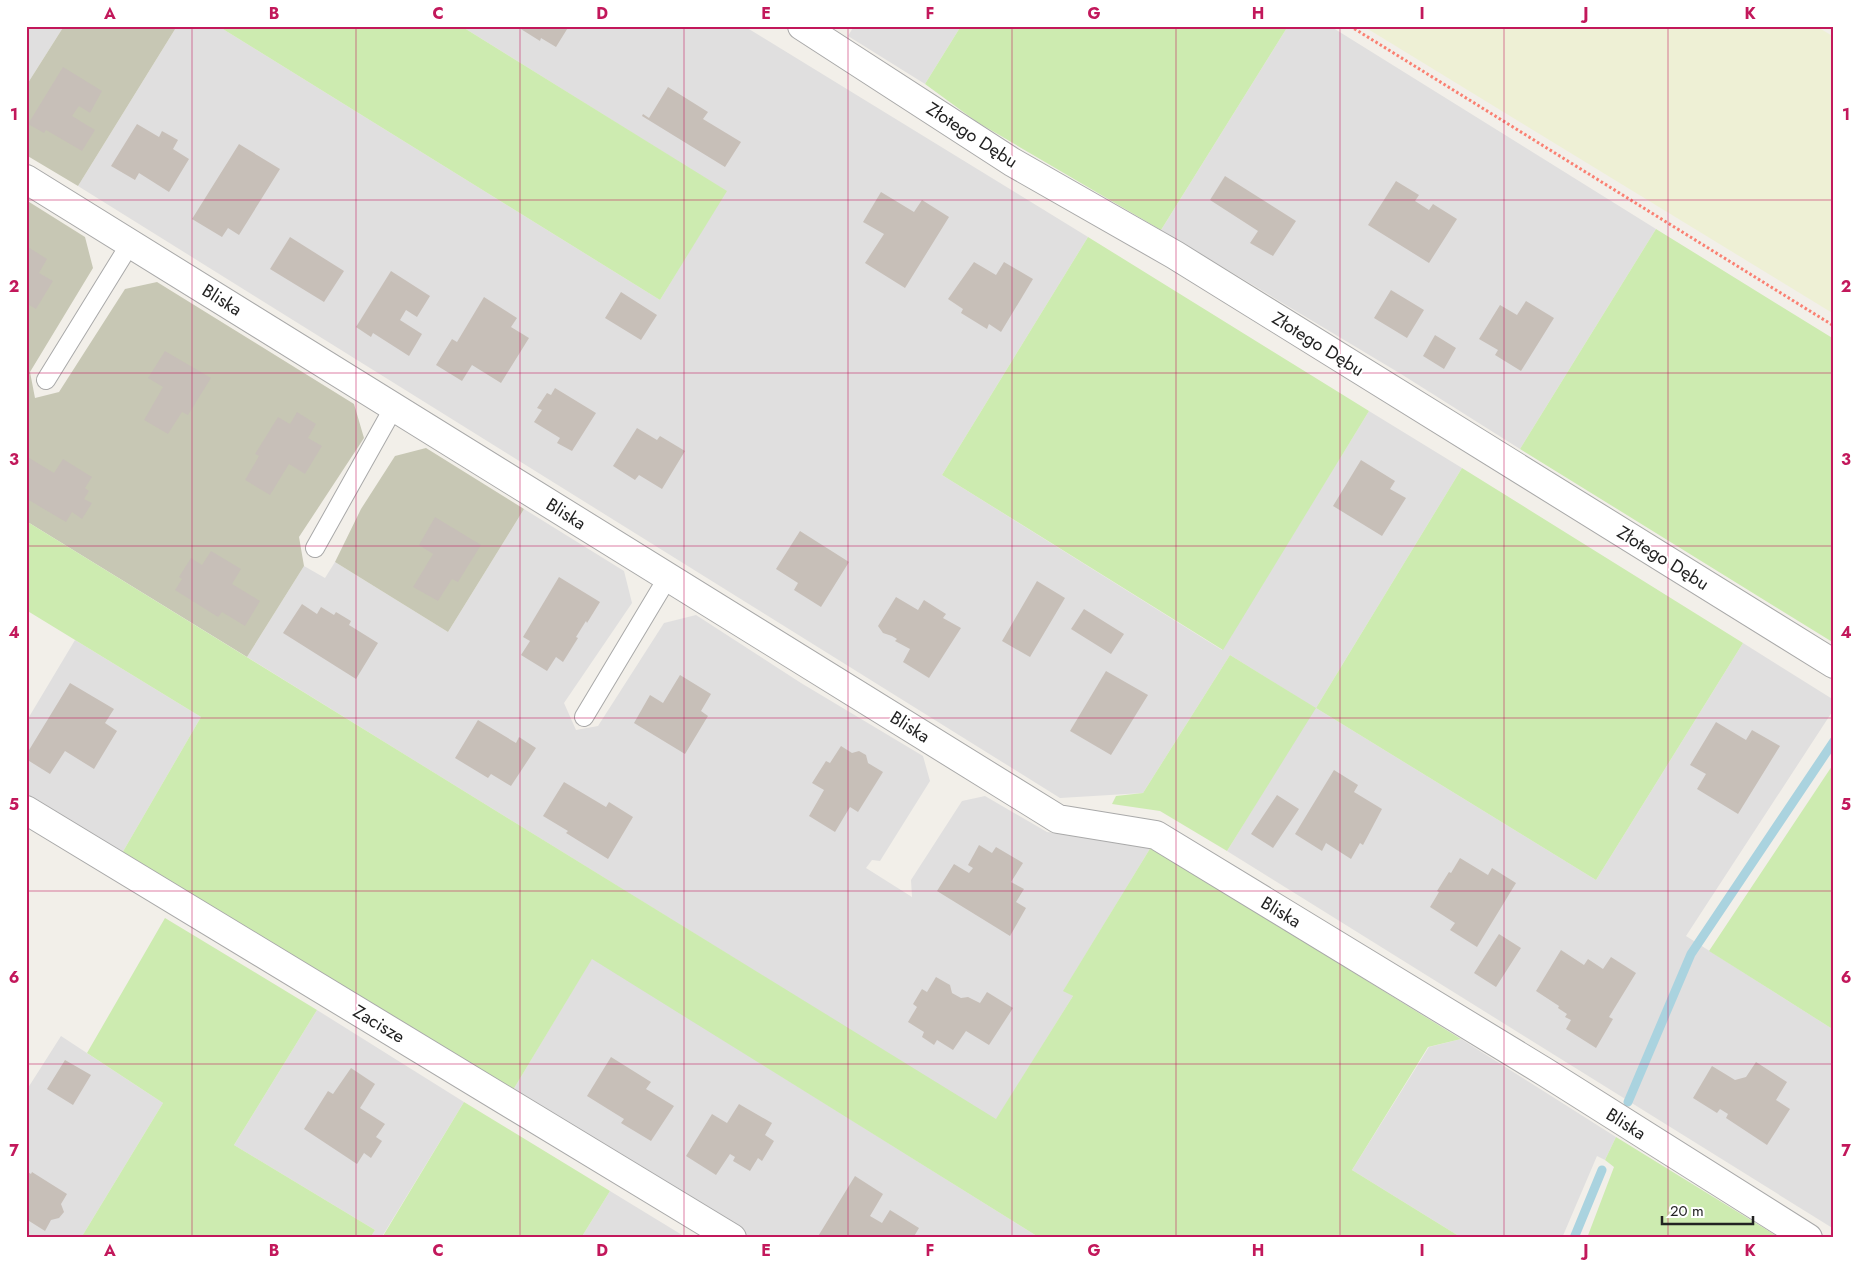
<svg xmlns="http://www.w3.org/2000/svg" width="1860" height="1264" font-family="Jost,sans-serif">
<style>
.residential{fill:#e0dfdf}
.construction{fill:#c7c7b4}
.farmland{fill:#eef0d5}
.grass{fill:#cdebb0}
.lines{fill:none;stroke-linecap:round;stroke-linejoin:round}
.stream{stroke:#aad3df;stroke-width:9}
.building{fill:#c7bfb8}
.service-casing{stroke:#a9a9a9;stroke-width:20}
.minor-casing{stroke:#a9a9a9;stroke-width:30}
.path{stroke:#fa8072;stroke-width:3;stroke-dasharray:2.5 2.5;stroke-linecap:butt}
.service{stroke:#fff;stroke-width:18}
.minor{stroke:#fff;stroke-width:28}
.grid{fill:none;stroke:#c2185b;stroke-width:1;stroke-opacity:0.55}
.labels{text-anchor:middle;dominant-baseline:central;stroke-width:4;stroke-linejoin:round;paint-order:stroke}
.street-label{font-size:18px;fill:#222;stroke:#fff}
.neatline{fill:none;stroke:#c2185b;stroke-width:2}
.grid-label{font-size:16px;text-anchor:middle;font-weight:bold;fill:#c2185b}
</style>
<rect width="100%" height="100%" fill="#f2efe9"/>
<path class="residential" d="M26 26H64L26 86Z
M177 26H218L660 300 726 191 461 26H744L1088 237 942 475 1222 650 1369 411 1462 468 1316 708 1596 880 1743 643 1834 700V709L1686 936 1834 1030V1229L1227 851 1315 708 1230 655 1143 793 1060 798 78 186Z
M854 26H961L925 84 848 36Z
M1288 26H1330L1656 229 1520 449 1401 374 1161 230Z
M524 509 624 571 632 603 564 703 576 730 598 726 664 623 696 615 801 683 923 756 930 781 880 861 872 860 866 868 912 897 911 880 962 801 985 796 1047 832 1151 847 1064 990 1073 996 996 1120 247 657 304 566 325 578 335 562 448 632Z
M75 640 201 717 121 855 26 797V722Z
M592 958 1040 1238H752L513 1090Z
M317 1010 464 1102 383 1235 387 1238H370L375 1230 234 1145Z
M61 1036 163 1103 81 1238H26V1091Z
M1461 1039 1616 1137 1605 1160 1597 1156 1562 1238H1462L1352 1170 1429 1047Z
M610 1191 687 1238H581Z"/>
<path class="construction" d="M64 26H177L78 186 26 155V86Z
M26 200 85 237 93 268 30 372 35 398 59 392 125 289 157 282 354 404 364 438 299 537 304 566 247 657 26 521Z
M426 448 524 509 448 632 335 562 361 509 395 456Z"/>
<path class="farmland" d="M1363 26H1816L1834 37V314Z"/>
<path class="grass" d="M218 26H461L727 191 660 300Z
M961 26H1288L1161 230 977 122 925 84Z
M1656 229 1834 339V643L1520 449Z
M1088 237 1369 411 1223 650 942 475Z
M1462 468 1743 643 1596 880 1316 708 1227 851 1160 811 1112 804 1116 796 1143 793 1230 655 1316 708Z
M26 521 996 1119 1073 996 1063 991 1151 847 1461 1039 1428 1047 1352 1170 1462 1238H1040L592 959 513 1090 121 855 201 717 26 610Z
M1834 763V1030L1709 951Z
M165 918 317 1010 234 1145 375 1230 370 1238H81L163 1103 87 1053Z
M464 1102 610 1191 581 1238H387L383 1236Z
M1616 1137 1780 1238H1587L1614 1167 1605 1160Z"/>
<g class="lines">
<path class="stream" d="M1628 1102 1691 954 1834 741
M1574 1238 1602 1170"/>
</g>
<path class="building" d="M516 26H569L556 47 541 38 540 41Z
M63 67 102 91 90 113 79 106 72 116 95 130 82 151 46 130 44 133 28 124Z
M668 87 708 112 703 119 741 142 725 167 642 116 643 114 649 118Z
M137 124 159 137 162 131 178 140 173 149 189 159 169 192 139 173 135 180 111 166Z
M239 144 280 169 239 235 228 228 222 237 192 219Z
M1225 176 1296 221 1273 256 1250 243 1258 231 1210 200Z
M1396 181 1419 195 1415 201 1429 210 1433 204 1457 219 1429 263 1368 225Z
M881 192 914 212 922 200 949 217 905 288 865 263 884 234 863 222Z
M290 237 344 271 324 302 270 269Z
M28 247 47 259 39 273 53 281 36 309 26 303Z
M974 262 996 275 1004 262 1033 279 1001 332 989 324 987 329 961 313 963 309 948 299Z
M391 271 430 296 417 317 406 310 400 320 422 334 409 356 373 333 371 337 356 327Z
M1391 290 1424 310 1407 338 1374 318Z
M621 292 657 315 641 340 605 318Z
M484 297 517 318 511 327 529 338 501 383 472 365 462 381 436 365 452 339 457 342Z
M1526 301 1554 318 1521 371 1495 355 1498 350 1479 339 1500 305 1517 315Z
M1435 335 1456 348 1444 369 1423 356Z
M165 351 211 378 188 415 182 412 168 434 144 420 163 387 148 378Z
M555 388 596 413 572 451 557 443 560 438 534 422 542 410 537 408 547 393 551 395Z
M297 412 316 424 308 438 322 446 305 474 289 464 270 495 245 480 259 456 255 454 278 417 290 424Z
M637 428 657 440 660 436 685 451 662 489 639 475 635 480 613 466Z
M26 456 54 473 63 459 92 477 85 488 89 491 84 499 92 503 82 519 72 512 66 522 27 499 30 494 26 491Z
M1361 460 1395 481 1390 489 1406 498 1382 536 1333 506Z
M435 517 481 545 458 582 452 579 438 601 413 587 433 554 419 545Z
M800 531 849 562 821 607 794 590 798 583 776 569Z
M211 551 241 569 232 584 260 601 245 626 222 612 218 617 175 590 182 579 179 577 191 558 202 565Z
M559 577 600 602 587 623 586 621 576 637 578 638 563 662 556 657 547 671 521 655 530 641 523 637Z
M1037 581 1065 598 1030 657 1002 641Z
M896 597 918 610 924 600 946 614 943 618 961 628 929 678 903 662 910 649 895 641 897 639 892 636 883 633 878 626Z
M302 604 317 614 321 607 334 615 336 612 351 621 349 625 378 643 356 679 283 633Z
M1084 609 1124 634 1111 654 1071 629Z
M1106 671 1148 695 1111 755 1070 731Z
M680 675 711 694 701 711 708 716 685 754 634 723 650 695 663 703Z
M70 683 114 709 105 723 117 731 94 769 65 751 50 774 26 759V755Z
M478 720 516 743 519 737 536 748 511 786 491 774 488 778 455 758Z
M1716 722 1746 740 1752 730 1780 746 1738 814 1697 789 1706 774 1690 765Z
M841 746 852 753 859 751 866 755 868 763 883 772 858 812 850 807 835 832 809 816 824 790 812 783 826 761 830 763Z
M1334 770 1358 785 1354 792 1382 809 1363 845 1360 843 1351 859 1326 843 1322 851 1295 834Z
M564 782 606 807 609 802 633 817 608 859 566 833 568 831 543 816Z
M1277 795 1299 809 1273 848 1251 834Z
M979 845 992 853 996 847 1023 863 1011 882 1024 889 1016 902 1026 908 1010 936 937 891 954 864 969 873 973 868 968 865Z
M1460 858 1488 875 1492 868 1516 883 1477 947 1450 930 1455 923 1430 907 1439 892 1437 891 1449 872 1451 873Z
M1499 934 1521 948 1496 987 1474 973Z
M1561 950 1584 965 1588 959 1603 969 1611 957 1636 973 1609 1017 1613 1019 1596 1048 1566 1029 1571 1020 1565 1017 1567 1014 1558 1008 1559 1006 1536 991Z
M936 977 950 985 952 993 961 998 968 997 980 1003 987 992 1013 1008 989 1045 966 1031 953 1050 937 1040 934 1045 922 1037 924 1032 908 1022 917 1007 913 1004 922 989 927 992Z
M611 1057 651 1082 646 1089 674 1106 651 1141 621 1123 624 1119 587 1096Z
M65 1060 91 1075 73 1105 47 1089Z
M1756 1062 1787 1082 1776 1100 1790 1109 1767 1145 1726 1118 1728 1114 1720 1109 1717 1113 1693 1098 1712 1066 1735 1080 1746 1077Z
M351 1068 375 1084 360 1108 385 1124 376 1137 382 1141 371 1158 364 1153 357 1164 304 1129 328 1091 333 1094Z
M739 1104 772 1123 765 1135 774 1141 762 1161 758 1158 750 1171 733 1161 735 1157 730 1154 716 1175 686 1156 712 1114 727 1123Z
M26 1171 31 1174 32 1172 67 1194 61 1204 64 1212 59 1218 51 1220 45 1231 26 1219Z
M855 1176 883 1194 870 1216 882 1223 890 1210 919 1228 913 1238H817Z"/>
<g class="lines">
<defs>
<path id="service" d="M46 380 130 244
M315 548 394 407
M584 717 668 577"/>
<path id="minor" d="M802 26 1012 162 1175 255 1834 664
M26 179 1058 819 1156 835 1545 1072 1808 1238
M26 810 732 1238"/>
</defs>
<use href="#service" class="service-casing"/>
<use href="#minor" class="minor-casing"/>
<path class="path" d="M1350 26 1834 326"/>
<use href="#service" class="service"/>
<use href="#minor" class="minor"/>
</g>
<path class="grid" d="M192 26V1238M356 26V1238M520 26V1238M684 26V1238M848 26V1238M1012 26V1238M1176 26V1238M1340 26V1238M1504 26V1238M1668 26V1238M26 200H1834M26 373H1834M26 546H1834M26 718H1834M26 891H1834M26 1064H1834"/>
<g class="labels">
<g class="street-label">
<text transform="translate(972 135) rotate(33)">Złotego Dębu</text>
<text transform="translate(222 300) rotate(32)">Bliska</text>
<text transform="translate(1318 344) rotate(32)">Złotego Dębu</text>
<text transform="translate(566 514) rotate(32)">Bliska</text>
<text transform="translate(1663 558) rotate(32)">Złotego Dębu</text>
<text transform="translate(910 727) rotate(32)">Bliska</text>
<text transform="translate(1281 912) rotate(31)">Bliska</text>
<text transform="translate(379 1024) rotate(31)">Zacisze</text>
<text transform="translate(1626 1124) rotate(32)">Bliska</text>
</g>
</g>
<rect width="1860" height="1264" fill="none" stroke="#ffffff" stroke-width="55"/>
<path d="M1662 1216v8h91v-8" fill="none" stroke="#222222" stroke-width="2.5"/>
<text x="1670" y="1216" font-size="15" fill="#222222" stroke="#ffffff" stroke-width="4" paint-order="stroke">20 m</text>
<rect x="28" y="28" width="1804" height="1208" class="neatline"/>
<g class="grid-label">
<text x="110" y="19">A</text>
<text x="274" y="19">B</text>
<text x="438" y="19">C</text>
<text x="602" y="19">D</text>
<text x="766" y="19">E</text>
<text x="930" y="19">F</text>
<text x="1094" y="19">G</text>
<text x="1258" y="19">H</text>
<text x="1422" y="19">I</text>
<text x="1586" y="19">J</text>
<text x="1750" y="19">K</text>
<text x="14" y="120">1</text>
<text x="1846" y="120">1</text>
<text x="14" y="292">2</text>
<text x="1846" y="292">2</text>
<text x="14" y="465">3</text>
<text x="1846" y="465">3</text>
<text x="14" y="638">4</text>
<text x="1846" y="638">4</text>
<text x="14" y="810">5</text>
<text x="1846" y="810">5</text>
<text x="14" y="983">6</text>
<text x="1846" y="983">6</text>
<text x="14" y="1156">7</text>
<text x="1846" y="1156">7</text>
<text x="110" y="1256">A</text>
<text x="274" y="1256">B</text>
<text x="438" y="1256">C</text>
<text x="602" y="1256">D</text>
<text x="766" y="1256">E</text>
<text x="930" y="1256">F</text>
<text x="1094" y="1256">G</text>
<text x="1258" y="1256">H</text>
<text x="1422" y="1256">I</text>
<text x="1586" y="1256">J</text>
<text x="1750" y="1256">K</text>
</g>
</svg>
